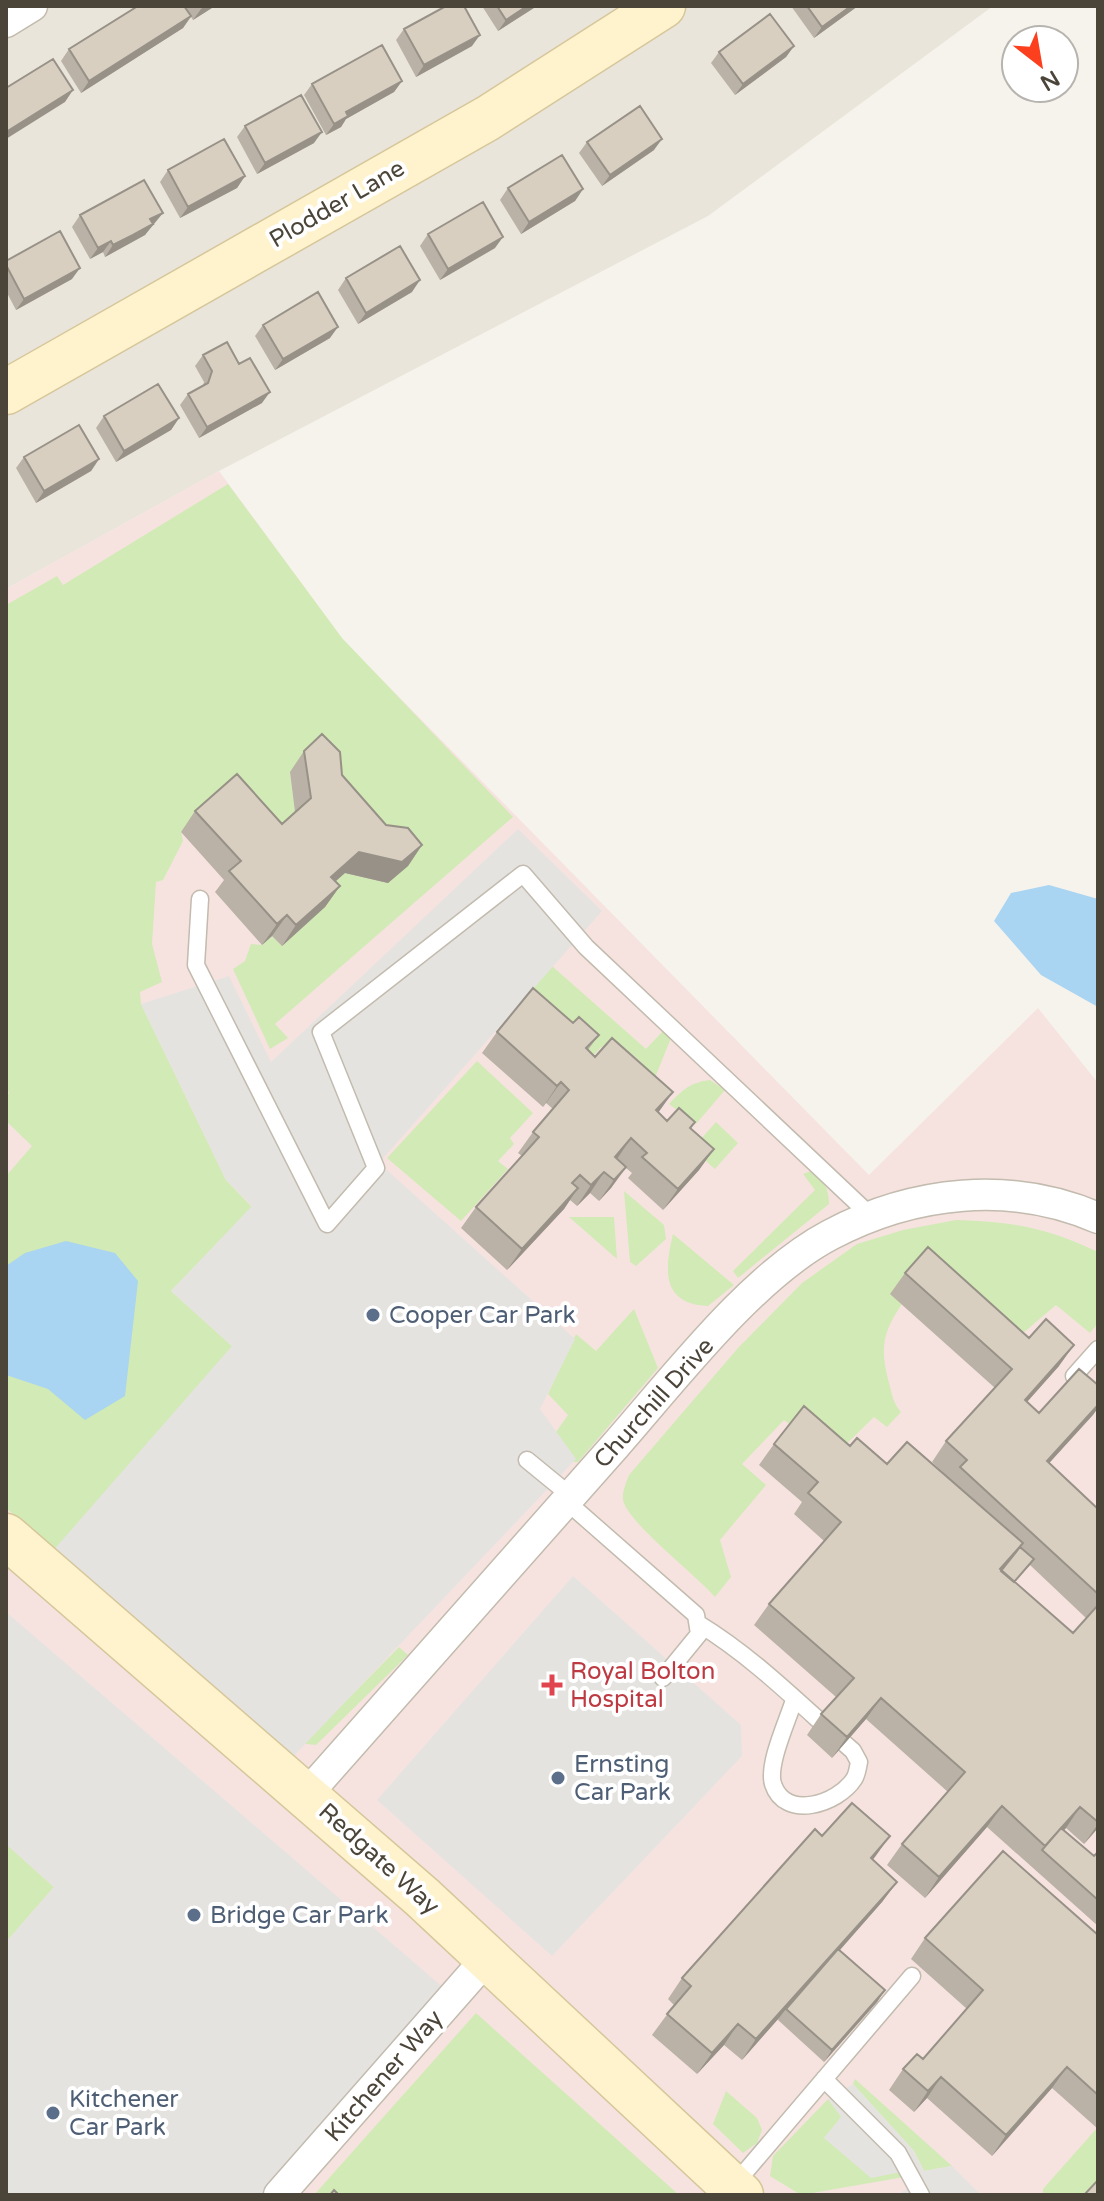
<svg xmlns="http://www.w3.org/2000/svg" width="1104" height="2201" font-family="'Varela Round',sans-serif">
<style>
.residential{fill:#eae5da}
.medical{fill:#f6e3e0}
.green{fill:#d2eab5}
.parking{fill:#e5e3e0}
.water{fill:#a9d4f2}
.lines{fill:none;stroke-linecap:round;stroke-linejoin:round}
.lane-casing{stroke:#c2bbae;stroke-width:19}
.street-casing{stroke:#c2bbae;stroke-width:33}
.secondary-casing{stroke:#d6c79b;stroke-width:47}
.lane{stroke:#fff;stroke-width:16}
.street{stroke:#fff;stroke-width:30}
.secondary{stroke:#fff3cd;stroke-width:44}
.wall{fill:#bab2a6;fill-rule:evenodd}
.shaded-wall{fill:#979187}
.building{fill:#d8cfc1;stroke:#979187;stroke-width:2}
.service-dot{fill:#5c6f8a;stroke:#fff;stroke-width:3}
.health-dot{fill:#e0444e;stroke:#fff;stroke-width:3}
.labels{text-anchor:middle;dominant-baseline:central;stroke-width:8;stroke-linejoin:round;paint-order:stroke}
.street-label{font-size:24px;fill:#4b4439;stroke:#fff}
.service-label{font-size:24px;fill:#4e5e75;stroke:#fff;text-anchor:start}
.health-label{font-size:24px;fill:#be3a42;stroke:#fff;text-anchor:start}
</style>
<rect width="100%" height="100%" fill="#f6f3ec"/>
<path class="residential" d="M6 6H993L708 216 219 471 6 589Z"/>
<path class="medical" d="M219 471 344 641 869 1175 1038 1008 1098 1083V2195H6V589Z"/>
<path class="green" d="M228 484 342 638 513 817 275 1024 288 1038 270 1049 233 969 245 961 251 944 262 945 272 936 281 945 317 898 345 873 388 883 407 865 290 772 296 819 267 845 181 831 183 841 163 880 156 882 152 944 162 982 140 992 141 1004 226 1180 252 1207 171 1291 232 1346 339 1708 399 1647 408 1655 316 1745 280 1741 6 1508V1176L32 1146 6 1121V1097L9 1093 6 1087V605L57 576 63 585Z
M552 966 646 1049 663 1031 671 1038 652 1085 639 1075 643 1064 618 1042 608 1053 601 1047 594 1055 567 1032 563 1035 523 1000Z
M477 1061 533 1113 510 1138 514 1144 498 1161 508 1169 461 1221 387 1158Z
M710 1080 725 1090 696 1124 669 1104C682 1090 691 1082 710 1080Z
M716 1122 738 1143 715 1169 692 1149Z
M811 1171C824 1179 829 1189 829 1204L738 1278 733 1271 815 1190 803 1174Z
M624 1191 664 1225 666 1239 636 1266 630 1262Z
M569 1217H614L617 1259Z
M956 1220C1014 1222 1045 1227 1098 1252V1323L1090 1333 1056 1305 1010 1344 902 1304C882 1333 880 1349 889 1383 892 1394 893 1403 901 1412L887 1427 874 1417 833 1457 784 1420 742 1464 766 1485 720 1540 731 1577 715 1597C695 1574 628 1523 623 1500 622 1492 626 1483 629 1475L738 1348 802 1283 857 1244 903 1230Z
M673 1234 734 1285 708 1306C662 1304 664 1271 673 1234Z
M634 1309 658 1368 578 1462H565L556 1432 568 1415 548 1394 576 1334 596 1351Z
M6 1844 54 1887 6 1942Z
M476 2013 679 2195H314Z
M855 2079 952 2166 924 2171 914 2151 853 2084Z
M726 2091 757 2118 762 2130 757 2143 743 2153 713 2124Z
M828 2099 842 2117 824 2138 901 2172 904 2177 801 2195 770 2176 773 2156Z
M1097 2128 1098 2185 1089 2195H1043V2189Z"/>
<path class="parking" d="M518 829 602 911 379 1163 575 1339 540 1409 576 1459 290 1760 51 1553 232 1346 171 1291 252 1206 226 1180 141 1004 229 976 271 1062Z
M573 1576 741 1725 742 1756 552 1956 377 1800Z
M6 1612 445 1989 277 2195H6V1942L54 1887 6 1844Z
M853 2084 914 2151 924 2171 952 2166 981 2195H897L909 2188 901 2172 871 2178 824 2138 841 2117 828 2099Z"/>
<path class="water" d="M1049 885 1098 899V1007L1041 975 994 921 1011 893Z
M66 1241 115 1253 138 1281 125 1396 85 1420 48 1389 6 1375V1266L25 1253Z"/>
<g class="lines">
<defs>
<path id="lane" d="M200 899 196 965 327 1224 376 1168 321 1032 523 874 586 947 872 1217
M1074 1376 1098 1349
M527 1460 571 1496
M566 1501 696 1615 699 1634 663 1678
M699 1624C755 1658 804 1708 853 1751L859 1762C858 1767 857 1775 854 1779 838 1804 785 1821 773 1784 767 1764 788 1720 794 1700
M824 2079 898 2153 921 2195
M734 2185 912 1976"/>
<path id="street" d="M6 22 32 6
M307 1794C410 1678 513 1562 615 1446 674 1379 752 1276 830 1235 913 1191 1011 1180 1098 1218
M279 2195 488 1957"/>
<path id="secondary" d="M6 392 488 118 663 6
M6 1536 422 1897 741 2195"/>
</defs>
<use href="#lane" class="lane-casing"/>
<use href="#street" class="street-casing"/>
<use href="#secondary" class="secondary-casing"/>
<use href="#lane" class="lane"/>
<use href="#street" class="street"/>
<use href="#secondary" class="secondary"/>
</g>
<path class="wall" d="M138 6H215L193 20 191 17 183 28 81 93 61 61 69 49Z
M482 6H537L498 31Z
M791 6H858L814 38Z
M404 29 472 46 416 77 396 40Z
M794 46 786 57 735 95 711 63 719 52Z
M402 81 394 92 346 119 341 127 326 135 304 95 312 84Z
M245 126 314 143 257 174 237 137Z
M587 142 654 150 602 186 579 153Z
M168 170 245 176 237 188 180 218 160 182Z
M508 188 583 189 575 201 521 234 500 200Z
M80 215 155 224 151 226 145 235 105 257 103 252 90 259 72 227Z
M428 234 495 248 440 280 420 246Z
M6 261 72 279 16 310 6 291Z
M346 278 412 292 358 324 338 290Z
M263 325 330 338 275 370 255 336Z
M203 355 262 403 199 438 180 405 188 394 203 385 204 382 195 366Z
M104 416 179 418 171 430 116 462 96 428Z
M24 457 99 459 91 471 36 503 16 468Z
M304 751 342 775 386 825 422 845 408 866 388 883 345 873 335 881 340 886 325 907 282 946 272 936 262 945 215 892 224 880 181 832 195 811 282 824 295 812 290 772Z
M573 1023 599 1035 588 1050 667 1121 695 1122 691 1128 714 1149 699 1170 663 1210 628 1178 632 1173 626 1168 611 1188 599 1201 590 1193 577 1206 570 1200 564 1209 507 1270 461 1228 476 1207 522 1156 518 1153 533 1132 553 1109 546 1103 543 1107 482 1053 497 1032Z
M905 1273 1059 1366 1027 1402 1039 1413 1098 1385V1408L1049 1463 1098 1509V1828L1084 1844 1066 1828 1064 1830 1094 1856 1098 1852V1926L987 1827 925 1898 887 1865 902 1844 948 1792 866 1719 832 1758 807 1735 821 1714 836 1697 754 1625 769 1604 824 1541 794 1514 802 1502 759 1465 774 1444 850 1446 887 1464 951 1480 932 1462 946 1441 995 1388 890 1294ZM1030 1565 1086 1618 1073 1633 1014 1582Z
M822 1836 873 1860 897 1882 882 1902 840 1950 885 1990 877 2002 824 2062 778 2020 779 2018 742 2060 724 2045 697 2074 652 2035 674 2005 668 1999 682 1978Z
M1098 1935V2129L1052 2088 992 2156 927 2098 914 2112 889 2090 903 2069 923 2059 967 2009 911 1959 925 1938Z"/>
<path class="shaded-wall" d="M205 6H215L193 20 201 9Z
M527 6H537L498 31 506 20Z
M851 6H858L814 38 822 27Z
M191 16 183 28 81 93 89 81Z
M480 35 472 46 416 77 424 65Z
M794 46 786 57 735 95 743 84Z
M402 81 394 92 346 119 341 127 326 135 334 124 346 112Z
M73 90 65 102 6 139V132Z
M322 132 314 143 257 174 265 163Z
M662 139 654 150 602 186 610 175Z
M245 176 237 188 180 218 188 207Z
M583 189 575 201 521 234 529 222Z
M163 213 145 235 105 257 113 245 150 219Z
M503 237 495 248 440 280 448 269Z
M111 241 103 252 90 259 98 248Z
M80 268 72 279 16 310 24 299Z
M420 280 412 292 358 324 366 313Z
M338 327 330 338 275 370 283 359Z
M270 392 262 403 199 438 207 427Z
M179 418 171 430 116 462 124 451Z
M99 459 91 471 36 503 44 491Z
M422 845 408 866 388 883 345 873 317 898 331 877 359 852Z
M340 886 325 907 282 946 296 925Z
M287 915 272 936 262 945 277 924Z
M561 1082 546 1103 543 1107 557 1086Z
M673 1092 658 1113 656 1110Z
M631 1138 617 1159 615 1157Z
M714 1149 699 1170 663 1210 678 1189Z
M626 1167 611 1188 599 1201 614 1180Z
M604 1172 590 1193 577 1206 591 1185Z
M578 1188 564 1209 507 1270 522 1249Z
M1074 1345 1059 1366 1010 1421 1025 1400Z
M1098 1405V1408L1093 1415 1032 1482 1047 1461Z
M1023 1543 1008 1564 990 1585 1000 1569Z
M881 1698 866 1719 832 1758 847 1737Z
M1002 1806 987 1827 925 1898 939 1877Z
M1080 1807 1066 1828 1044 1852 1042 1850Z
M1098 1824V1828L1084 1844Z
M890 1836 875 1857 856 1879 871 1858Z
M897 1882 882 1902 787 2010 786 2009 779 2018 742 2060 756 2039Z
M885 1990 877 2002 824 2062 832 2050Z
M738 2024 724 2045 697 2074 712 2053Z
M1067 2067 1052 2088 992 2156 1006 2135Z
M941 2077 927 2098 914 2112 928 2091Z"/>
<path class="building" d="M138 6H184L191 16 89 81 69 49Z
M446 6H464L480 35 424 65 404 29Z
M497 6H527L506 20Z
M807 6H851L822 27Z
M770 14 794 46 743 84 719 52Z
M382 45 402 81 346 112 348 116 334 124 312 84Z
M53 59 73 90 6 132V88Z
M301 95 322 132 265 163 245 126Z
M640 106 662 139 610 175 587 142Z
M224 139 245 176 188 207 168 170Z
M562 155 583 189 529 222 508 188Z
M144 180 163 213 150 219 153 224 133 235 113 245 111 241 98 248 80 215Z
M483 202 503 237 448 269 428 234Z
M60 231 80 268 24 299 6 265V261Z
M400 246 420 280 366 313 346 278Z
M318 292 338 327 283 359 263 325Z
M227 342 239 364 250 358 270 392 207 427 188 394 208 383 212 371 203 355Z
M158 384 179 418 124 451 104 416Z
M79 425 99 459 44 491 24 457Z
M322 734 340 752 342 775 386 825 408 828 422 845 402 862 359 852 331 877 340 886 296 925 287 915 277 924 229 871 241 861 195 811 237 774 282 824 311 798 304 751Z
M533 988 573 1023 579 1017 599 1035 586 1048 595 1057 612 1038 673 1092 656 1110 667 1121 679 1108 695 1122 690 1128 714 1149 678 1189 642 1157 647 1153 631 1138 615 1157 626 1167 614 1180 604 1172 591 1185 580 1175 572 1183 578 1188 522 1249 476 1207 539 1137 533 1132 569 1090 561 1082 557 1086 497 1032Z
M928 1247 1029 1338 1046 1319 1074 1345 1025 1400 1039 1413 1079 1369 1098 1385V1405L1047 1461 1098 1509V1594L960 1467 967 1460 946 1441 1012 1369 905 1273Z
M804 1406 850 1446 857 1438 887 1464 907 1442 1023 1543 1000 1569 1073 1633 1098 1605V1822L1080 1807 1045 1846 1002 1806 939 1877 902 1844 965 1772 881 1698 847 1737 821 1714 854 1678 769 1604 841 1522 808 1493 818 1482 774 1444Z
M1020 1547 1034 1559 1014 1582 1001 1571Z
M852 1803 890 1836 871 1858 897 1882 756 2039 738 2024 712 2053 667 2014 691 1986 682 1978 815 1829 822 1836Z
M1061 1828 1094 1856 1098 1852V1900L1042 1850Z
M1003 1851 1098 1935V2095L1067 2067 1006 2135 941 2077 928 2091 903 2069 917 2054 923 2059 983 1990 925 1938Z
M838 1949 885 1990 832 2050 786 2009Z
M1098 2180V2195H1084Z
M334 2190 339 2195H330Z"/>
<g class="service-dot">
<circle cx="373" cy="1315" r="8"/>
<circle cx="558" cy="1778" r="8"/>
<circle cx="194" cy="1915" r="8"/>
<circle cx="53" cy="2113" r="8"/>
</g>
<path class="health-dot" d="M548 1673h8v8h8v8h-8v8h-8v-8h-8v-8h8z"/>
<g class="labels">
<g class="street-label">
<text transform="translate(337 204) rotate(-30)">Plodder Lane</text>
<text transform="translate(654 1403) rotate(-48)">Churchill Drive</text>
<text transform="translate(379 1859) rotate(42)">Redgate Way</text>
<text transform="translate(384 2076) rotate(-49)">Kitchener Way</text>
</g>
<g class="service-label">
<text x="389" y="1315">Cooper Car Park</text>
<text x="574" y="1764">Ernsting<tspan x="574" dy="28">Car Park</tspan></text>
<text x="210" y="1915">Bridge Car Park</text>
<text x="69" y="2099">Kitchener<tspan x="69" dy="28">Car Park</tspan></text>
</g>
<g class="health-label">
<text x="570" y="1671">Royal Bolton<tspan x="570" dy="28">Hospital</tspan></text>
</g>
</g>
<rect width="1104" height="2201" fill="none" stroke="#4b4439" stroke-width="16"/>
<g transform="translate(1040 64) rotate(149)"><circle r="38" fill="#ffffff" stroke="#b7b4b0" stroke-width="2"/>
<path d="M0-6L14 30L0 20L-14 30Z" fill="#fc3f1d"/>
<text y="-12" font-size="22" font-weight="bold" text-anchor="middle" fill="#4b4439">N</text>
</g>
</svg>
